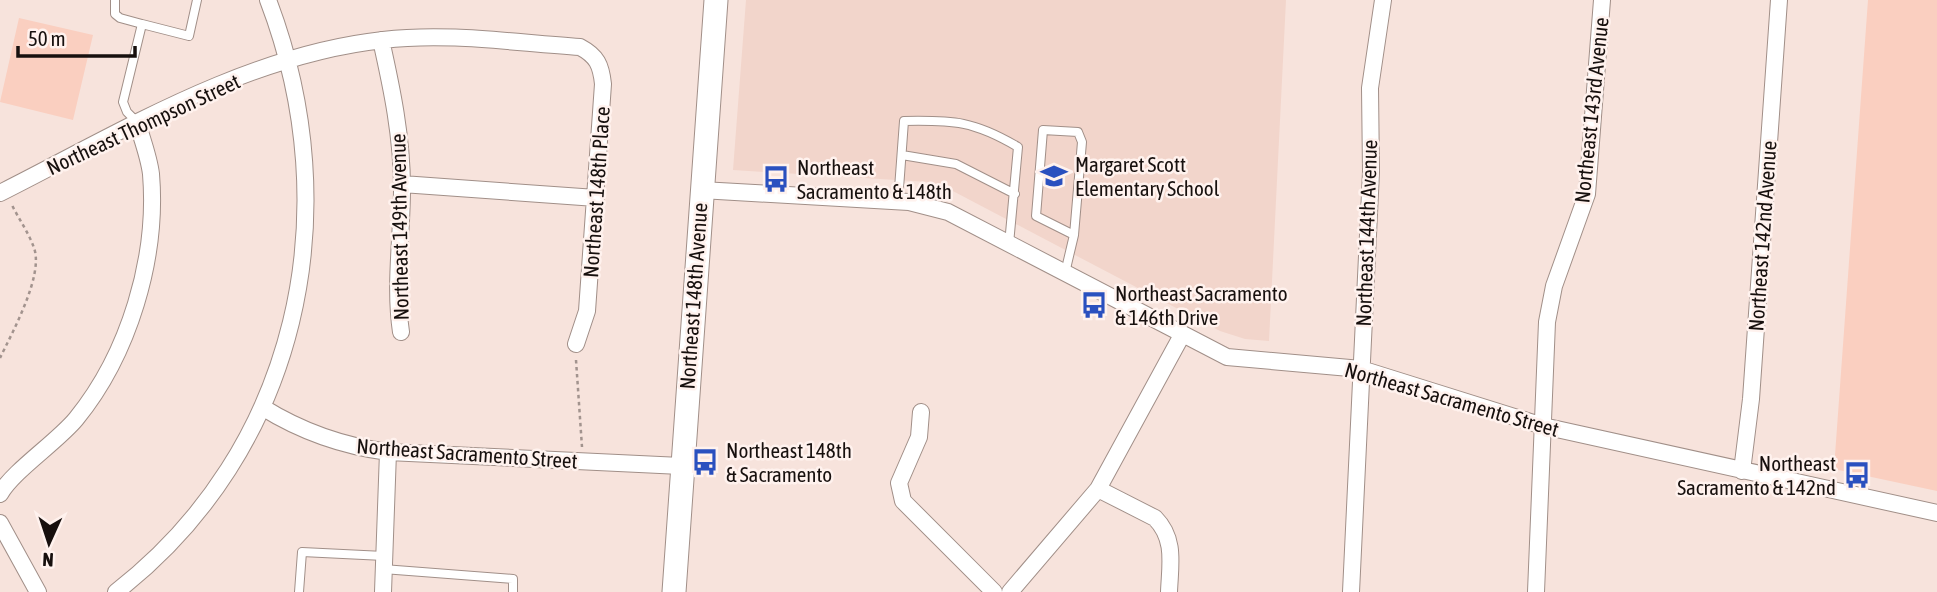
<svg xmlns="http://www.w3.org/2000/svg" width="1937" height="592" font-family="'Asap Condensed',sans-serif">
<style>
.built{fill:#f2d5cb}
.green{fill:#facfc0}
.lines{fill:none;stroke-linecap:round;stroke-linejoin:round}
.lane-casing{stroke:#a18f88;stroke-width:10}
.street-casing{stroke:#a18f88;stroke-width:18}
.secondary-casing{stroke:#a18f88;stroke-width:25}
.path{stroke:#a2938e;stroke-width:2.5;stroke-dasharray:3.5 3.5;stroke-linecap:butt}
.lane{stroke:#fff;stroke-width:8}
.street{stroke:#fff;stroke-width:16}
.secondary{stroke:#fff;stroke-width:23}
.labels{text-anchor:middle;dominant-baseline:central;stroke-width:5;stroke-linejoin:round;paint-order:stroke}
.street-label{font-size:21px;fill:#17100e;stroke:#fff2ee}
.poi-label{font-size:21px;fill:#17100e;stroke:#fff2ee;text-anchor:start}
</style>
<rect width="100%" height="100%" fill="#f7e3dc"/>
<path class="built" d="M746 0H1286L1269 341 1245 339 1220 331 949 189 929 182 733 170Z"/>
<path class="green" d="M1868 0H1937V491L1834 469Z
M19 18 93 35 73 120 0 102Z"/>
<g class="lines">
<defs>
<path id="lane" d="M115 0V14L120 18 142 24 123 102 127 112 137 122
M142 24 189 36 197 0
M902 155 956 164 1015 194
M898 202 904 121C954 120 974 121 1018 147L1009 244
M1065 273 1074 235 1082 142 1078 132 1043 130 1036 216 1074 235
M383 569 513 579V592
M299 592 302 552 384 556"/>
<path id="street" d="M381 40C392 89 402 137 402 188 402 236 394 285 401 332
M402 184 596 198
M701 190 909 202 948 212 1227 357 1361 369 1543 426 1937 513
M0 193C121 132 246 55 383 40 448 32 515 43 580 47 597 56 601 65 603 84L587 311 576 344
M262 407C302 432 342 446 388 452L681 466
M921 412 919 437 899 483 903 501 994 592
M1742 471 1751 399 1779 0
M1098 489 1155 518C1176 539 1170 565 1169 592
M0 494C13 471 57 442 76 419 129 354 158 258 151 174 149 157 142 139 137 122
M0 523 38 592
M116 592C299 450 349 212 268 0
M383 592 388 452
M1010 592 1098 489 1182 335
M1351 592 1371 172 1370 88 1383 0
M1536 592 1547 322 1554 286 1587 194 1602 0"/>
<path id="secondary" d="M674 592 716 0"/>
</defs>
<use href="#lane" class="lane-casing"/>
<use href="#street" class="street-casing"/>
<use href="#secondary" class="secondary-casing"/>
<path class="path" d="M0 358C12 333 44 275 34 248 29 233 18 218 11 203
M576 360 582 447"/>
<use href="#lane" class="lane"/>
<use href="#street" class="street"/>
<use href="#secondary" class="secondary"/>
</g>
<defs>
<symbol id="school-bare" viewBox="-9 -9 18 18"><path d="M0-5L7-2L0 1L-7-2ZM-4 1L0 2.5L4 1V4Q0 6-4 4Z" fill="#2a50bf" stroke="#fff2ee" stroke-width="2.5" paint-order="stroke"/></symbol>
<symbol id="bus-bare" viewBox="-9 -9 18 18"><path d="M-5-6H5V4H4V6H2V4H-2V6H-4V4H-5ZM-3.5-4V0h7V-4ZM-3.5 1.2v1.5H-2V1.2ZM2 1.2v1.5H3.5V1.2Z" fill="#2a50bf" stroke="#fff2ee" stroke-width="2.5" paint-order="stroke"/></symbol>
</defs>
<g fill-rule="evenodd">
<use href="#school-bare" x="1035" y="157" width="38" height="38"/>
<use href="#bus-bare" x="757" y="160" width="38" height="38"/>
<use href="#bus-bare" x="1075" y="286" width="38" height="38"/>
<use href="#bus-bare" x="686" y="443" width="38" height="38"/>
<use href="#bus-bare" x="1838" y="456" width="38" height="38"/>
</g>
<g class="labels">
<g class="street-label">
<text transform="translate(1591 110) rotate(-84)">Northeast 143rd Avenue</text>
<text transform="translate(143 124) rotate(-25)">Northeast Thompson Street</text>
<text transform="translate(596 192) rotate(-86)">Northeast 148th Place</text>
<text transform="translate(399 227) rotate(-91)">Northeast 149th Avenue</text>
<text transform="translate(1366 233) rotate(-88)">Northeast 144th Avenue</text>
<text transform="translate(1762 236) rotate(-86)">Northeast 142nd Avenue</text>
<text transform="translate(693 296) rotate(-86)">Northeast 148th Avenue</text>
<text transform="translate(1452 399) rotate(16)">Northeast Sacramento Street</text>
<text transform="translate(467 453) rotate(4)">Northeast Sacramento Street</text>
</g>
<g class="poi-label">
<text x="1075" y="164">Margaret Scott<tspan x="1075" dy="24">Elementary School</tspan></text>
<text x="797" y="167">Northeast<tspan x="797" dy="24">Sacramento &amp; 148th</tspan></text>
<text x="1115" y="293">Northeast Sacramento<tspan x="1115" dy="24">&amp; 146th Drive</tspan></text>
<text x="726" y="450">Northeast 148th<tspan x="726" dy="24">&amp; Sacramento</tspan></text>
<text x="1836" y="463" text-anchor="end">Northeast<tspan x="1836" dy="24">Sacramento &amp; 142nd</tspan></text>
</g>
</g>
<g transform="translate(49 543) rotate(183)" stroke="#fff2ee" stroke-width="5" paint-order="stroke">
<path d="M0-5L12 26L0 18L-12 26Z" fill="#17100e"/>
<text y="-10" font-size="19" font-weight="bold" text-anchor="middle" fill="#17100e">N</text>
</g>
<path d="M18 46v10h117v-10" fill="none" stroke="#17100e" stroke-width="3.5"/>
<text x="28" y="46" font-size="21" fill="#17100e" stroke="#fff2ee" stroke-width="5" paint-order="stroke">50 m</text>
</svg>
